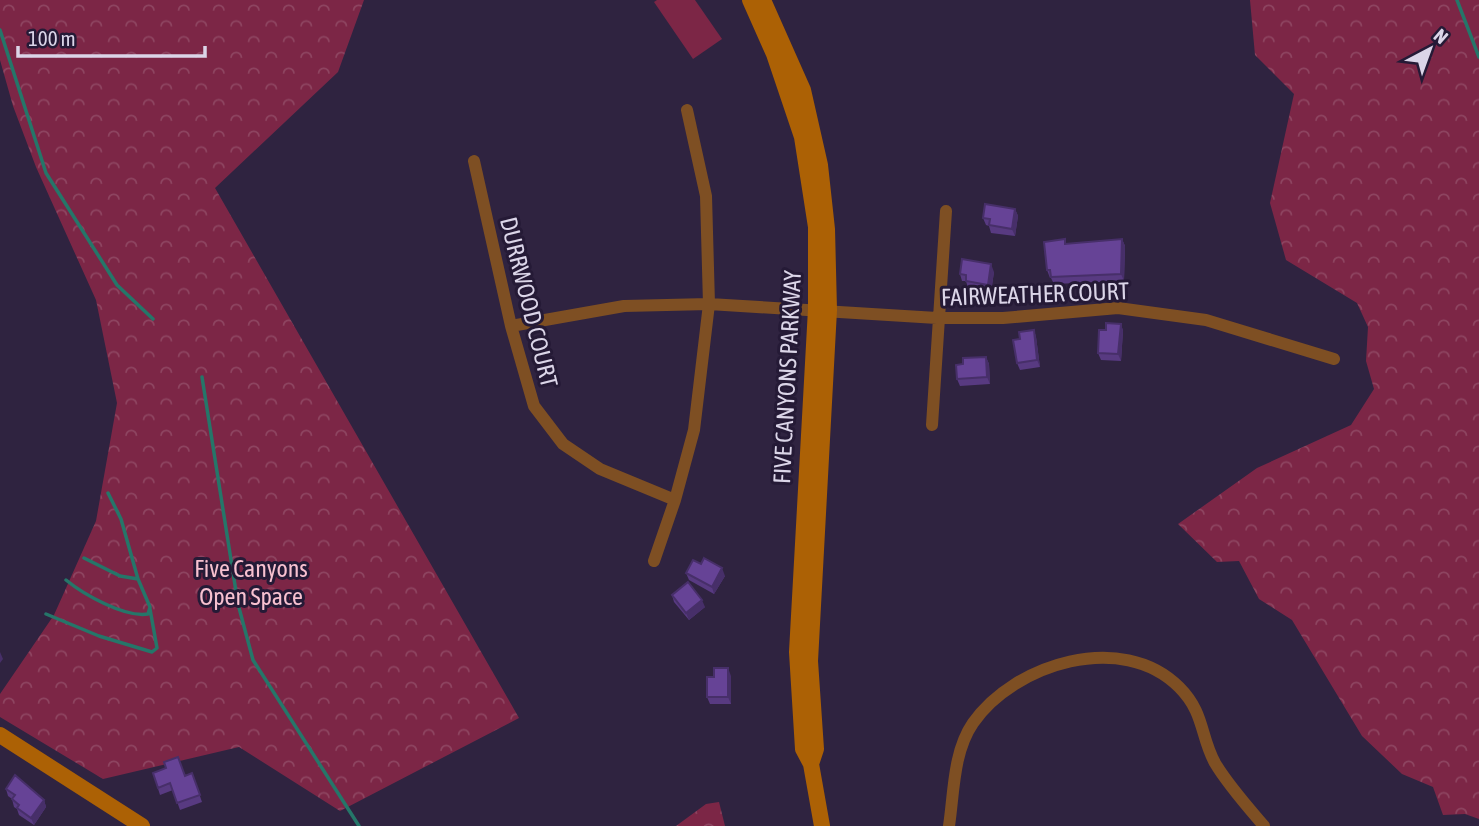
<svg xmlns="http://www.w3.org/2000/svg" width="1479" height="826" font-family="'Asap Condensed',sans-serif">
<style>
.forest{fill:url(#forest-crowns)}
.pitch{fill:#7c2646}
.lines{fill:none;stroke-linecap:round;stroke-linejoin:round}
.stream{stroke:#257669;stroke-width:3.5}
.minor{stroke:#7e4f23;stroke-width:12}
.secondary{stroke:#ac6105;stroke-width:16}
.wall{fill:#583a81}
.shaded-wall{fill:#472f69}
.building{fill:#664396;stroke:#472f69;stroke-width:2}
.labels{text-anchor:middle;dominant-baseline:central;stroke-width:6;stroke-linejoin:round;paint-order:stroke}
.street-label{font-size:24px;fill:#dbd5e8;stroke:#251a36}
.park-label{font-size:24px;fill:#f8c1d0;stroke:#251a36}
</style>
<defs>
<pattern id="forest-crowns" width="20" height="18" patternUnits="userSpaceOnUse" patternTransform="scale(1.75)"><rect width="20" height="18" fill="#7c2646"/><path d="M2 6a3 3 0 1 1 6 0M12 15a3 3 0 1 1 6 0" fill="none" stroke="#8e4561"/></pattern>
</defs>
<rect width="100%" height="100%" fill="#2f2340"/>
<path class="forest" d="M0 0H364L338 72 215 188 519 718 340 811 239 747 103 779 0 717V694L54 615 96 521 117 403 96 300 36 167 13 106 0 60Z
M1250 0H1479V819L1465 814 1443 815 1433 787 1402 774 1362 736 1292 620 1259 599 1239 561 1217 562 1178 524 1257 468 1351 425 1374 389 1366 361 1368 327 1357 303 1286 260 1270 203 1294 94 1255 55Z
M719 802 725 826H676L706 804Z"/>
<path class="pitch" d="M657 0H695L722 39 693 59 654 2Z"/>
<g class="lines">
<path class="stream" d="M1457 0 1479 57
M0 30 46 173 117 285 153 319
M202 377 238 604 253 660 359 826
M108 493 121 519 138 579
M66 580C83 594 125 618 148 614L150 607 138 579 120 576 84 558
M46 614 99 636 152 652 157 648 150 609"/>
<path class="minor" d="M474 161 511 326 534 406 563 444 600 469 675 500
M511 326 624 306 709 304 937 318H1003L1118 308 1206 320 1334 359
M932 425 946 211
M654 561 675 500 694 430 709 304 706 196 687 110
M949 826C954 793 953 752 973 723 1014 664 1122 630 1179 687 1205 713 1200 736 1215 763 1228 785 1247 806 1264 826"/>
<path class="secondary" d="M750 0 774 54 802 137 816 227V309L797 652 803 749 811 764 822 826
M763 0 803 90 820 165 827 229 829 310 810 661 816 749 811 764
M0 735 142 826"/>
</g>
<path class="wall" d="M1015 209 1018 216 1015 236 991 233 989 226 986 225 983 218Z
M1122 239 1125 246 1124 281 1054 284 1051 278H1050L1047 270 1067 244Z
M994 272 991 292 968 288 966 281H962L960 274Z
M1121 324 1123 331 1121 361 1101 360 1098 353 1106 330Z
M1034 330 1036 337 1040 367 1020 370 1017 363 1020 339Z
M986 357 989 364 990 384 960 386 957 379 963 364Z
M686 573 725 576 714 594 689 580Z
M672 595 705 607 689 620 674 602Z
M731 676V704H710L707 697Z
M153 773 185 776 192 773 202 802 180 810 173 790 160 795Z
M6 789 44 800 46 807 34 825 19 815 17 809 14 807 12 799 8 796Z"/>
<path class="shaded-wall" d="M1015 209 1018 216 1015 236 1012 229Z
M1122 239 1125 246 1124 281 1121 274Z
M991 264 994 272 991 292 988 285Z
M1121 324 1123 331 1121 361 1118 354Z
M1034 330 1036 337 1040 367 1037 360Z
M986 357 989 364 990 384 987 377Z
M722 568 725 576 714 594 712 587Z
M702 600 705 607 689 620 686 613Z
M0 652 3 659 0 663Z
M728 668 731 676V704L728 697Z
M44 800 46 807 34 825 31 818Z"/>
<path class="building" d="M985 204 1015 209 1012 229 989 225 990 219 983 218Z
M1065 239V244L1122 239 1121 274 1051 277 1050 270H1047L1044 242Z
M962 259 991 264 988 285 966 281V275L960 274Z
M1106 323 1121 324 1118 354 1098 353 1099 330H1106Z
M1034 330 1037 360 1017 363 1013 340 1020 339 1019 332Z
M986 357 987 377 957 379 956 365 963 364V358Z
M704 558 722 568 712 587 686 573 693 560 701 564Z
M688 582 702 600 686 613 672 595Z
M714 668H728V697H707V677H714Z
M178 757 185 776 192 773 200 795 177 803 170 783 158 788 153 773 166 768 164 762Z
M15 775 44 800 31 818 17 808 19 805 12 799 15 795 6 789Z"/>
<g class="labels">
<g class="street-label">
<text transform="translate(1035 294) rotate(-2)">FAIRWEATHER COURT</text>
<text transform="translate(529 302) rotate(76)">DURRWOOD COURT</text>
<text transform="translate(787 377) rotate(-87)">FIVE CANYONS PARKWAY</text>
</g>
<g class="park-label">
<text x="251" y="568">Five Canyons<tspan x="251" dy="28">Open Space</tspan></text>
</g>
</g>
<g transform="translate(1430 49) rotate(41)" stroke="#251a36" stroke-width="5" paint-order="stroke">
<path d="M0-5L12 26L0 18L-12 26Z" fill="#dbd5e8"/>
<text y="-10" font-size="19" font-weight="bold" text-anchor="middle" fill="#dbd5e8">N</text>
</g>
<path d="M18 46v10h187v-10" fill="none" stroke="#dbd5e8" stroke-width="3.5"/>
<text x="28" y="46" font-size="21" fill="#dbd5e8" stroke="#251a36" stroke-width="5" paint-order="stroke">100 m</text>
</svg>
